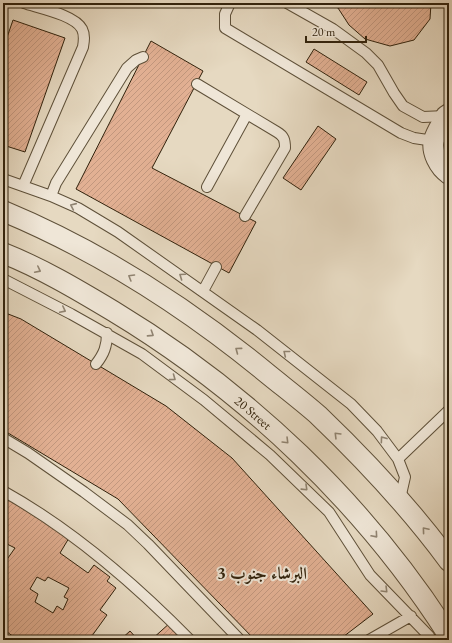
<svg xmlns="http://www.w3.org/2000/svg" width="452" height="643" font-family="'EB Garamond',Amiri,serif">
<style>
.building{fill:url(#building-hatch);stroke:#31220c;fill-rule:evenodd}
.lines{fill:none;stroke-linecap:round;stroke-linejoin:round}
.service-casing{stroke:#5e5039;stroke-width:12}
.minor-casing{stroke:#5e5039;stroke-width:22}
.service{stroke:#efe6d7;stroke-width:10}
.minor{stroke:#efe6d7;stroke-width:20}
.oneway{stroke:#908472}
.labels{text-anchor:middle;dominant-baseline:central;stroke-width:4;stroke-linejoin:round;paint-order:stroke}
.street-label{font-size:13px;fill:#31220c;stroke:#efe6d7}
.district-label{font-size:17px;font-weight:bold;fill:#31220c;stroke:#efe6d7}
</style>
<defs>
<pattern id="building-hatch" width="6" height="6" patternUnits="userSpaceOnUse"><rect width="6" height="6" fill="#e2b093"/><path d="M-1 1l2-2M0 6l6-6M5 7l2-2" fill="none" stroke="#c2977e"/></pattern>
</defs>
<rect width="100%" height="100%" fill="#e6d9c1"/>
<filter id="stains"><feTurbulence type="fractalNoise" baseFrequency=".005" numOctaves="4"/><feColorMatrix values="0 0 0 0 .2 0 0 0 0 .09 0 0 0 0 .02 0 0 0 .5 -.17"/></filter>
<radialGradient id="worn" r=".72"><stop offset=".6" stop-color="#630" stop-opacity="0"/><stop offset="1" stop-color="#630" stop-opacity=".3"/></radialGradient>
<path class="building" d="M329 3H431L430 19 414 40 390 46 365 39 349 25 338 8Z
M13 20 65 38 25 152 3 145V49Z
M151 41 203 71 152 168 256 222 229 273 76 189Z
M314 49 367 82 359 95 306 62Z
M318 126 336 139 301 190 283 178Z
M3 312 21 319 166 406 232 458 373 614 339 640H255L118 499 3 430Z
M3 496 69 538 60 553 88 573 94 565 110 577 107 581 116 588 100 610 107 615 89 640H18L3 629V565L15 548 3 542ZM37 577 45 581 48 577 69 588 64 597 68 599 63 610 57 606 53 613 35 602 38 594 30 589Z
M171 622 182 636 177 640H151Z
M130 631 138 640H120Z"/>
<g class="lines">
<defs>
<path id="service" d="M230 3 225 14V28L401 133 414 138 434 141
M287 3 333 29 366 53 378 65 394 93 403 106 423 117 446 116
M197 84 277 132C284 136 285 140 285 148L245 216
M3 179 51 196 78 208 118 232 257 330 351 404 377 431 398 459 405 477 400 499
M23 186 83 47C84 41 85 35 82 29 75 15 39 8 24 3
M207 187 247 114
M51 196 56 183 127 68 136 60 143 57
M3 279 71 314 142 354 204 400 270 455 329 512 370 575 429 636 431 640
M203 291 216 267
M96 364C104 354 107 346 107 333
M3 438 28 453 84 492 128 525 148 544 240 640
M398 459 449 410
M3 491C73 530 134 583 190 640
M369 640 411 616"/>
<g id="minor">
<path d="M449 114 446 116C442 124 436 132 434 140 431 152 439 167 449 174"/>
<path d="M3 211C99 251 189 309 269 375 285 388 302 401 318 415 365 460 410 508 449 561"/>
<path id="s1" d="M3 253C41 268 78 290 113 311 247 392 364 503 449 636"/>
</g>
</defs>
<use href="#service" class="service-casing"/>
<use href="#minor" class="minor-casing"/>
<use href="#service" class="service"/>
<use href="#minor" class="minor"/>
</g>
<defs><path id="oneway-chevron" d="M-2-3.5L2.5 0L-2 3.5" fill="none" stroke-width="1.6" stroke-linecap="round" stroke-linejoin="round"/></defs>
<g class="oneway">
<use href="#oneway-chevron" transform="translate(73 206) rotate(-156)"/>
<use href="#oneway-chevron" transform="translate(38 270) rotate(27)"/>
<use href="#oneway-chevron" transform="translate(182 276) rotate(-145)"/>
<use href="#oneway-chevron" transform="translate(131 277) rotate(-149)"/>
<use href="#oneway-chevron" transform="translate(63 310) rotate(27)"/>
<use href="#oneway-chevron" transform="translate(151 334) rotate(33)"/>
<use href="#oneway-chevron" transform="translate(238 350) rotate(-143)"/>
<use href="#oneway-chevron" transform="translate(286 353) rotate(-141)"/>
<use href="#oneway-chevron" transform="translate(173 378) rotate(36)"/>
<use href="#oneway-chevron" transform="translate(337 435) rotate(-135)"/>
<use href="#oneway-chevron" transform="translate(383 439) rotate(-126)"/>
<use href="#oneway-chevron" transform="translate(286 441) rotate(45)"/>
<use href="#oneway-chevron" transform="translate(305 488) rotate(44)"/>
<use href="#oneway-chevron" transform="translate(425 530) rotate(-130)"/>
<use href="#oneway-chevron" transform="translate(375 535) rotate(49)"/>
<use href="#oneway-chevron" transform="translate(385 590) rotate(45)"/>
</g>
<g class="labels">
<g class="street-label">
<text stroke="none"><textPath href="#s1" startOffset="298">20 Street</textPath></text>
</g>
<g class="district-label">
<text x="262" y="573">البرشاء جنوب 3</text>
</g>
</g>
<rect width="452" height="643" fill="none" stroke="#e6d9c1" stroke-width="16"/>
<rect x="4" y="4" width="444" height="635" fill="none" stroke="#31220c" stroke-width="2"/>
<rect x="8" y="8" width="436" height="627" fill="none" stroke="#31220c"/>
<path d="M306 36v6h60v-6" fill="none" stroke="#31220c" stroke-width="2"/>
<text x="312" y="36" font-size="12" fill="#31220c" stroke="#efe6d7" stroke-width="3" paint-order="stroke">20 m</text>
<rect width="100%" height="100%" filter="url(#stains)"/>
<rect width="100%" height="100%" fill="url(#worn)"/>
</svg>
